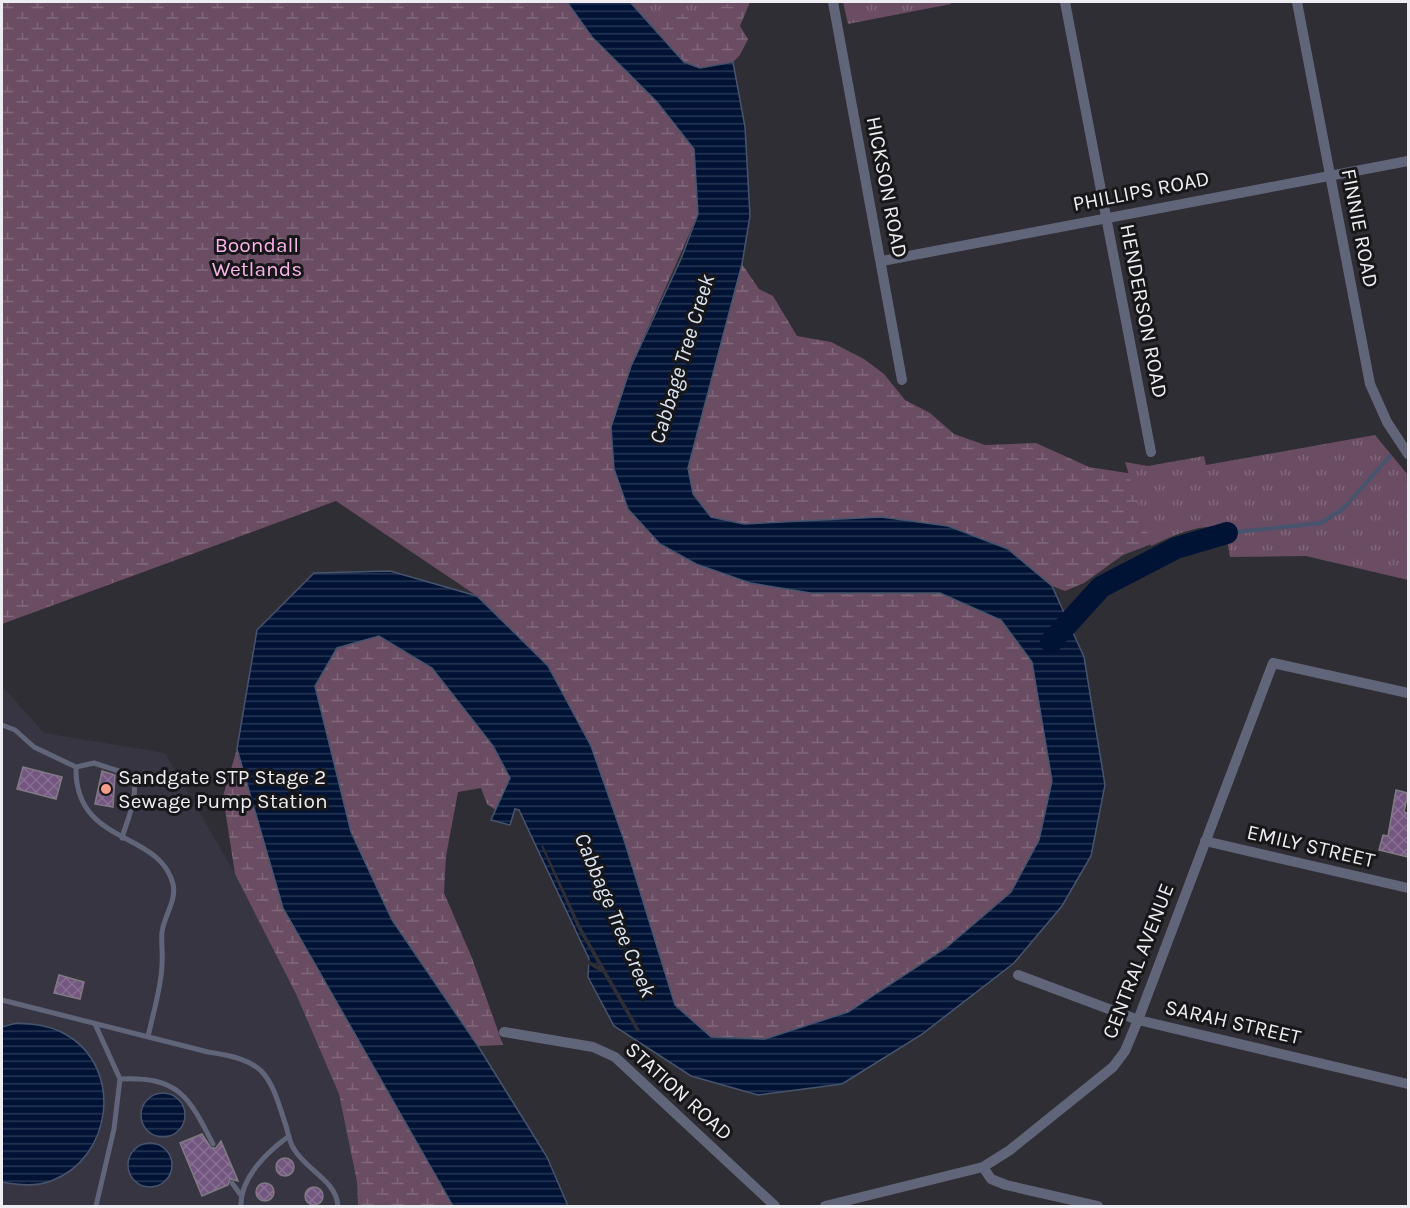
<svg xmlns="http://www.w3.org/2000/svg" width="1410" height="1208" font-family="Karla,sans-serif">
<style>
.built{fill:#383542}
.wetland{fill:url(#wetland-marsh)}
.park{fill:url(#park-tufts)}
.water{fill:url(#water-rules);stroke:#47546e;stroke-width:1.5}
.pier{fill:#2f2e35}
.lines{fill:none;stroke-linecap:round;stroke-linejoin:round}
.stream{stroke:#47546e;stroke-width:4}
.river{stroke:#001335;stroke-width:22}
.building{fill:url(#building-cross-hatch);stroke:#817b83;stroke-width:1.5}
.lane{stroke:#616579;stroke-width:5}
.street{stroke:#616579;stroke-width:10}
.poi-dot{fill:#f49e8a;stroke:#17171a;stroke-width:2}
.labels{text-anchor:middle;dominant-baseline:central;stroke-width:6;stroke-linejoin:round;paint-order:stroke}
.street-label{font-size:21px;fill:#eeedf2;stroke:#17171a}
.park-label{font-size:21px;fill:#f8b4e9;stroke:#17171a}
.poi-label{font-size:21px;fill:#eeedf2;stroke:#17171a;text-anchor:start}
.water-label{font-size:22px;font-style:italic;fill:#dce5f3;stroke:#17171a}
</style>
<defs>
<pattern id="wetland-marsh" width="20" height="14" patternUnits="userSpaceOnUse" patternTransform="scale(1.5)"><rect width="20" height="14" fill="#6a4d63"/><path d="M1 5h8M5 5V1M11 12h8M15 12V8" fill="none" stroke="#80677a"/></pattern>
<pattern id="park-tufts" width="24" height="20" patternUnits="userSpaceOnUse" patternTransform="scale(1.5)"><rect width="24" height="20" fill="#6a4d63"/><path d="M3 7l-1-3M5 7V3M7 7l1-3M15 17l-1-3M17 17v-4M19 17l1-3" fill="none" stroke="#80677a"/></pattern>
<pattern id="water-rules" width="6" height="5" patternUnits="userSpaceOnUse" patternTransform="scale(1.5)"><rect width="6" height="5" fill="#001335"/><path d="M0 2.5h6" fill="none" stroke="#263653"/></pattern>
<pattern id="building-cross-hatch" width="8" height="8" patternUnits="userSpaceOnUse" patternTransform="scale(1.5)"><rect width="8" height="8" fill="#745781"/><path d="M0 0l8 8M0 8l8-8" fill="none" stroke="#886f93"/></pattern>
</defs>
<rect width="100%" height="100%" fill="#2f2e35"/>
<path class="built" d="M2 686 44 733 165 753 235 874 296 994 339 1094 357 1182 358 1206H2Z"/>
<path class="wetland" d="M2 2H567L592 37 657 102 694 149 698 214 631 366 611 427 628 509 660 544 696 564 811 593H940L1001 620 1032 661 1052 781 1039 840 1011 892 947 947 848 1012 765 1039 711 1037 675 1005 625 843 591 746 548 666 477 596 336 501 2 624Z
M631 2H750L740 26 748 39 740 55 733 62 700 68 684 62Z
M742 264 759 289 773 296 797 336 831 342 864 359 884 374 905 400 930 413 954 434 985 445 1036 443 1089 467 1127 473 1164 474 1229 527 1207 525 1180 533 1123 555 1084 583 1065 591 1052 586 1008 549 745 524 711 517 693 494 688 469Z
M379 636 432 668 493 746 510 777 496 810 487 804 481 788 458 792 446 856 444 893 472 958 503 1045 478 1046 392 920 350 832 315 686 337 648Z
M237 749 283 908 453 1206H358L357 1182 339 1094 296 994 235 874 223 796Z"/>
<path class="park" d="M631 2H739L647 21Z
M843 2H951V4L848 24Z
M1375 435 1408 475V580L1306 556 1230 557 1225 527C1198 524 1176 534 1151 546L1125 462 1148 466 1204 456 1206 465Z"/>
<path class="water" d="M567 2H630L684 62 700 68 733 62 745 127 750 216 742 264 688 468 693 494 711 517 744 524 881 517 948 526 1008 549 1052 586 1084 657 1105 785 1091 856 1062 906 1014 963 921 1035 842 1084 758 1095 691 1076 614 1026 588 977 589 959 519 810 515 809 510 825 491 820 510 778 493 746 432 668 379 636 337 648 315 686 351 832 392 920 478 1046 547 1157 568 1206H453L283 908 237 749 257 630 314 573 390 571 477 596 548 666 591 746 625 843 675 1005 711 1037 765 1039 848 1012 947 947 1011 892 1039 840 1052 781 1032 662 1001 620 940 593H811L750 583 696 564 660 544 628 509 614 469 611 427 631 366 681 259 698 214 694 149 657 102 592 37Z
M16 1023C33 1024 49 1025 65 1034 124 1067 113 1158 51 1181 35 1187 18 1185 2 1182V1027Z
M141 1115a22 22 0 1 1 44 0a22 22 0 1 1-44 0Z
M128 1165a22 22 0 1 1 44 0a22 22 0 1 1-44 0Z"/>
<path class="pier" d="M543 845 581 927 640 1030 637 1032 603 973 586 963 588 960 599 966 578 929 541 846Z"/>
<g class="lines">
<path class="stream" d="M1227 533 1321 523 1343 509 1390 456"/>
<path class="river" d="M1051 642 1101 587 1176 548 1227 533"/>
</g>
<path class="building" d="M23 767 62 777 56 799 17 789Z
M102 771 115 775 113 807 95 804Z
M1396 790 1408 793 1404 812 1408 813V857L1379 850 1383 835 1388 836Z
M59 975 84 982 80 999 54 993Z
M202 1134 211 1148H216L221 1141 238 1181 230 1179 228 1185 202 1196 180 1143Z
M276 1167a9 9 0 1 1 18 0a9 9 0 1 1-18 0Z
M256 1192a9 9 0 1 1 18 0a9 9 0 1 1-18 0Z
M305 1196a9 9 0 1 1 18 0a9 9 0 1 1-18 0Z"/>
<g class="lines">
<path class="lane" d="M2 725 15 730 34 747 76 767C74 846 160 830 173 884 177 900 164 916 162 932 161 943 163 954 162 965 161 989 153 1013 148 1037
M76 767 94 763 131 775C141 792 127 820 122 838
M2 1000 208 1052C264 1060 269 1072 285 1123 288 1131 289 1142 294 1149 306 1170 336 1180 338 1206
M95 1024 120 1079 114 1129 96 1206
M120 1079C179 1076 189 1097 213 1144
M232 1183 240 1194
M241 1206C240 1178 267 1152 289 1136"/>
<path class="street" d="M833 2 902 380
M1065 2 1151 452
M1297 2 1370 384 1387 422 1408 454
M882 261 1408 161
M1205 841 1408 888
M1018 975 1138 1020 1408 1084
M504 1032 593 1047 615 1057 775 1206
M983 1167 991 1179 1006 1185 1098 1206
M825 1206 983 1167 1010 1150 1113 1067 1125 1051 1138 1020 1273 663 1408 693"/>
</g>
<circle class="poi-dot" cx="106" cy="789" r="6"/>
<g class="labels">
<g class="street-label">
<text transform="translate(887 187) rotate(79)">HICKSON ROAD</text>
<text transform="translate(1141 191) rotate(-11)">PHILLIPS ROAD</text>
<text transform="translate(1360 228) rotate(79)">FINNIE ROAD</text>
<text transform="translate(1144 311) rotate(79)">HENDERSON ROAD</text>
<text transform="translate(1311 846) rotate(13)">EMILY STREET</text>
<text transform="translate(1138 961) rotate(-69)">CENTRAL AVENUE</text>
<text transform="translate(1233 1022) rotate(13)">SARAH STREET</text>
<text transform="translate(679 1091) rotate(42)">STATION ROAD</text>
</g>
<g class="park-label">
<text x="257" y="245">Boondall<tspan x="257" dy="24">Wetlands</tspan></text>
</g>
<g class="poi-label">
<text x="118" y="777">Sandgate STP Stage 2<tspan x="118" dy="24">Sewage Pump Station</tspan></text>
</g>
<g class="water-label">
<text transform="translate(682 359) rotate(-73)">Cabbage Tree Creek</text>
<text transform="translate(615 915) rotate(67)">Cabbage Tree Creek</text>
</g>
</g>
<rect width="1410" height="1208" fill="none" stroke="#eeedf2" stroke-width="6"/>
</svg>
